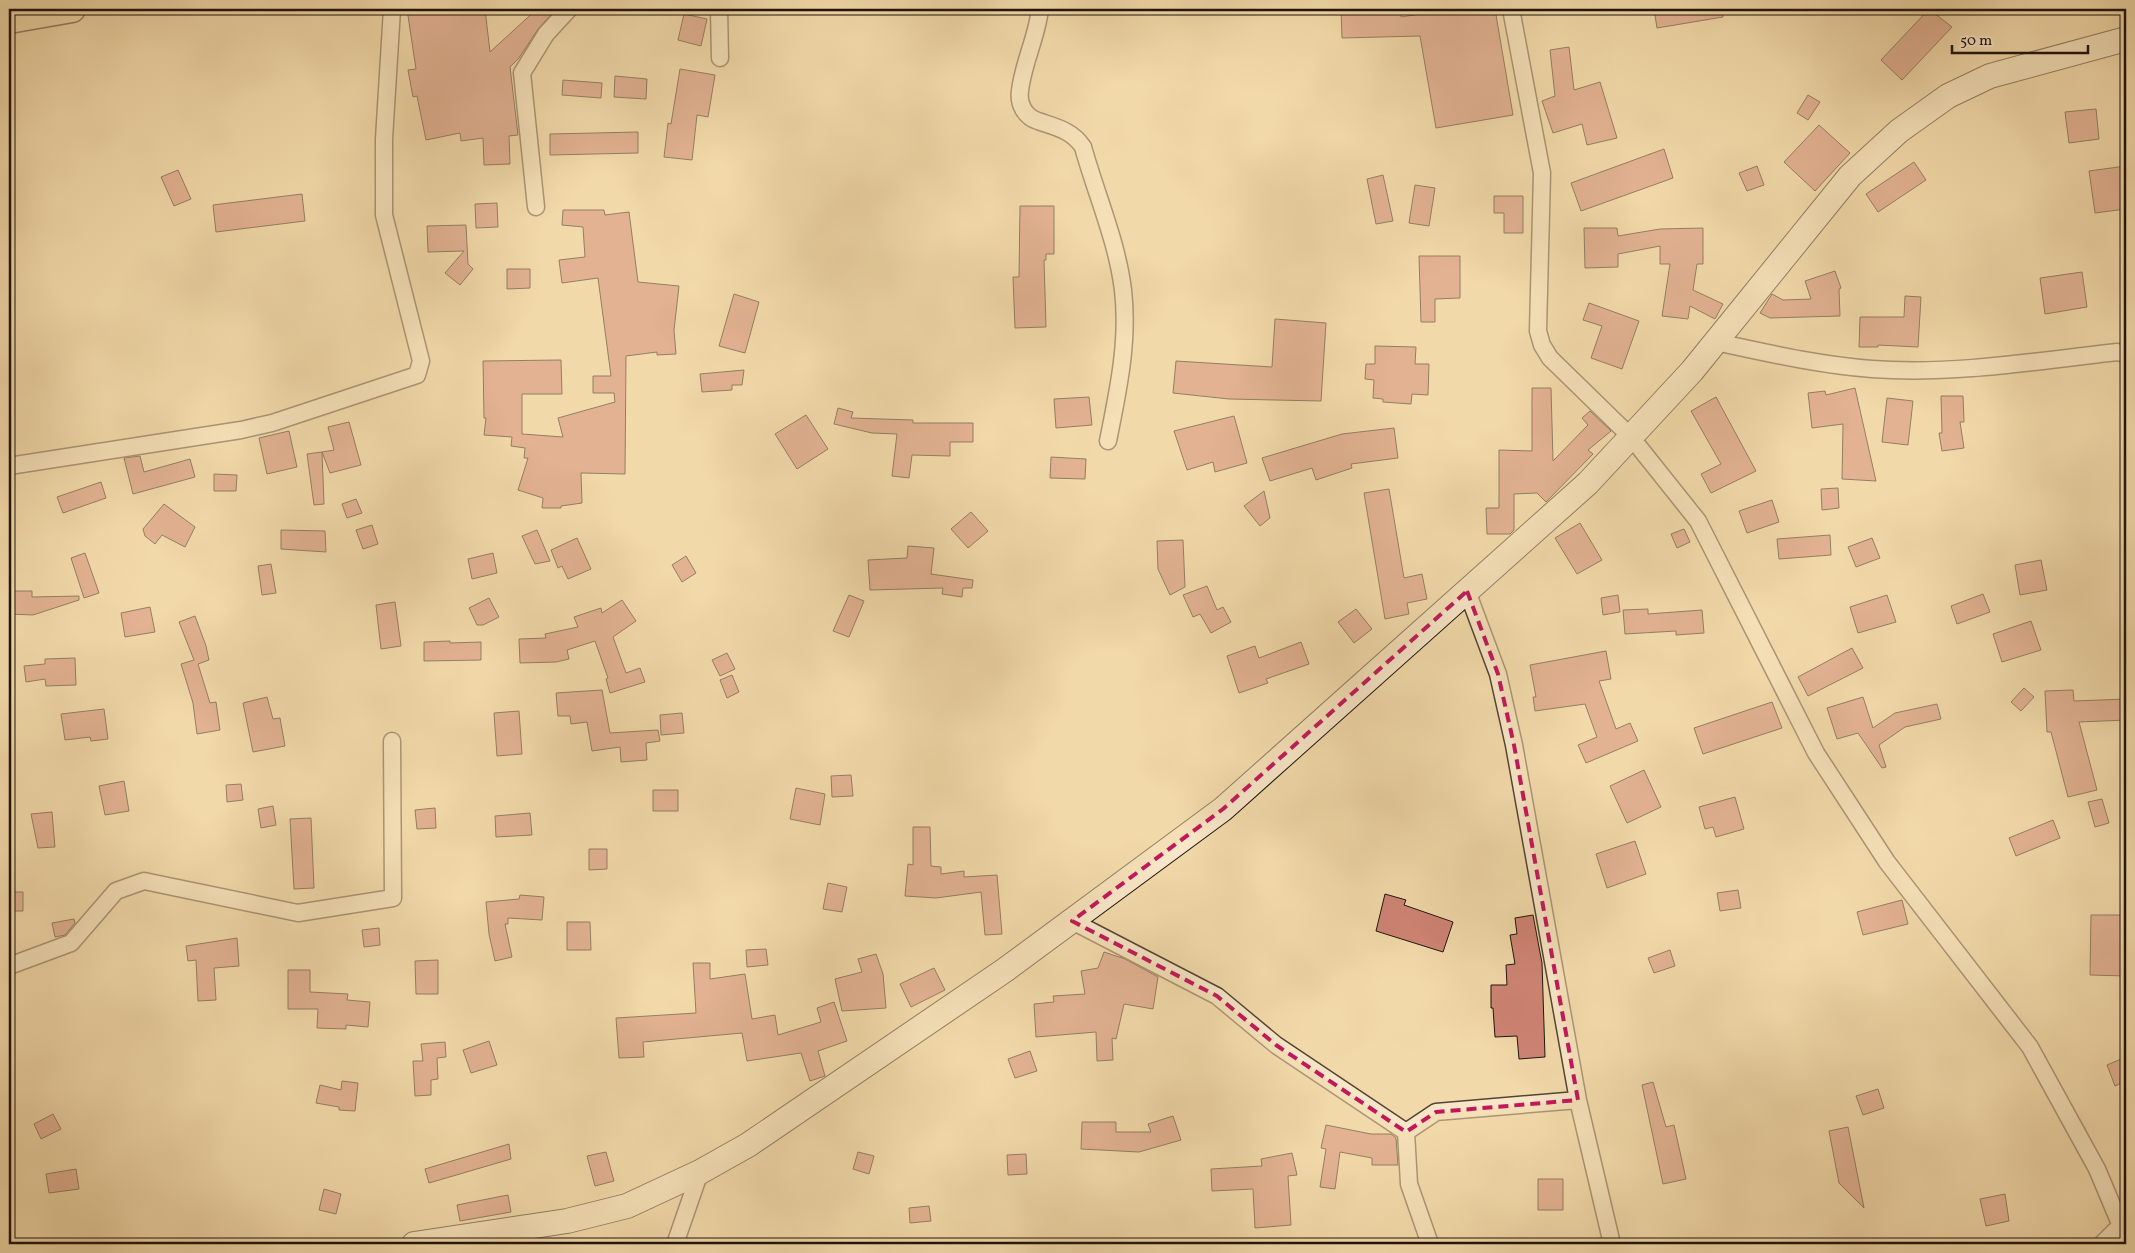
<svg xmlns="http://www.w3.org/2000/svg" width="2135" height="1253" font-family="Vollkorn,serif">
<style>
.building{fill:#cf8475;stroke:#1e130e}
.lines{fill:none;stroke-linecap:round;stroke-linejoin:round}
.street-casing{stroke:#534435;stroke-width:19}
.secondary-casing{stroke:#1e130e;stroke-width:26}
.primary-casing{stroke:#1e130e;stroke-width:29}
.street{stroke:#f7e6c7;stroke-width:16}
.secondary{stroke:#f7e6c7;stroke-width:24}
.primary{stroke:#f2d9a9;stroke-width:26}
.marked{fill:none;stroke:#c2185b;stroke-width:4;stroke-dasharray:10 6;stroke-linejoin:round}
</style>
<rect width="100%" height="100%" fill="#f2d9a9"/>
<filter id="stains"><feTurbulence type="fractalNoise" baseFrequency=".004" numOctaves="4"/><feColorMatrix values="0 0 0 0 .2 0 0 0 0 .09 0 0 0 0 .02 0 0 0 .5 -.17"/></filter>
<radialGradient id="worn" r=".72"><stop offset=".6" stop-color="#630" stop-opacity="0"/><stop offset="1" stop-color="#630" stop-opacity=".3"/></radialGradient>
<path class="building" d="M407 9H485L490 52 537 9H556L538 29 519 58 510 67 518 135 509 136 510 164 484 165 483 138 461 141 460 133 426 140 417 96 413 97 408 70 416 69Z
M1341 9H1401V17L1452 9H1495L1513 115 1436 128 1420 36 1342 38Z
M1654 9H1722L1723 17 1657 28Z
M1929 9 1952 27 1902 80 1881 60Z
M684 14 707 19 701 46 678 40Z
M1569 47 1574 90 1600 82 1617 138 1587 145 1582 124 1553 133 1542 101 1555 96 1550 50Z
M680 69 715 75 708 117 697 115 692 160 664 157 668 123 671 124Z
M615 76 647 79 646 99 614 97Z
M563 80 602 83 601 98 562 95Z
M1808 95 1820 102 1808 120 1797 113Z
M2096 109 2099 139 2069 143 2065 112Z
M1819 125 1850 153 1815 191 1784 162Z
M638 132V153L550 155V134Z
M1664 149 1673 178 1581 211 1571 183Z
M1914 162 1926 180 1878 212 1866 194Z
M1757 166 1764 185 1747 191 1739 173Z
M2126 166V209L2095 213 2089 171Z
M178 170 191 199 174 206 161 177Z
M1383 175 1393 221 1376 224 1367 179Z
M1415 185 1435 188 1429 226 1409 223Z
M302 194 305 221 216 232 213 205Z
M1494 196H1523V233H1504V213H1494Z
M497 203 498 227 476 228 475 204Z
M1020 206H1054V254H1046V260H1044L1046 327 1015 328 1013 277H1019Z
M563 210H604L605 215 629 212 638 282 679 286 674 330 676 354 657 355V352L626 356 625 474 581 473 582 503 561 506V508H542L543 498 518 490 528 458H524L525 448 511 446 512 437 484 435 486 418H484L483 361 561 360 562 394H522V434L563 437 558 418 615 402 614 393H593V376H611L598 278 562 283 559 260 585 257 583 227 562 225Z
M466 225 468 264 473 269 460 285 445 273 464 251 428 252 427 226Z
M1584 228H1617L1618 236 1660 229 1703 228V264H1697L1693 290 1723 304 1715 319 1690 306 1688 319 1662 316 1670 264H1660V246L1618 254V267L1585 268Z
M1419 256H1460V298L1435 299V322H1421Z
M507 269H530V288L507 289Z
M1835 271 1841 288 1839 289 1840 316 1770 318 1760 313 1772 294 1783 300 1811 299 1805 281Z
M2082 272 2087 307 2045 314 2040 278Z
M734 294 759 302 745 353 719 346Z
M1905 296 1921 297 1918 347 1878 345V347H1859L1860 317H1904Z
M1589 303 1639 321 1622 369 1591 358 1602 326 1583 320Z
M1275 319 1326 323 1321 401 1229 399 1173 393 1176 361 1272 367Z
M1375 346 1416 347 1415 364H1429L1428 395 1412 394 1411 404 1383 402V399L1373 398 1374 380 1365 379 1366 364H1375Z
M744 370 742 385H732V390L702 392 700 374Z
M1532 388H1551L1553 461 1588 425 1582 418 1590 411 1611 431 1588 450 1593 454 1546 502 1537 493 1514 494V530L1510 534H1487L1486 508H1499V450L1532 451Z
M1855 388 1876 481 1842 479 1843 424 1812 428 1808 393 1825 391 1826 395Z
M1941 396H1963L1964 422H1960L1964 448 1942 451 1939 433H1942Z
M1089 397 1092 425 1056 428 1054 399Z
M1716 397 1756 471 1711 493 1701 474 1721 464 1691 411Z
M1887 398 1913 401 1908 445 1882 442Z
M838 408 853 412 851 418 913 420V423H973V442H950V456L912 455 909 478 892 476 897 434 872 433 834 424Z
M806 415 828 449 797 469 775 434Z
M1234 416 1247 463 1215 472 1213 462 1187 470 1174 431Z
M349 422 361 465 330 473 322 452 334 450 328 427Z
M1394 428 1398 458 1351 464 1352 468 1316 480 1312 468 1270 481 1262 458 1342 434Z
M289 431 297 467 267 474 259 438Z
M322 452 324 504 314 505 307 454Z
M140 456 144 472 190 459 195 477 133 494 124 458Z
M1051 457 1086 459 1085 479 1050 478Z
M214 474 237 475 236 491H214Z
M101 482 106 498 63 513 57 497Z
M1838 488 1839 508 1822 510 1821 489Z
M1389 489 1404 578 1422 574 1427 599 1407 603 1409 614 1385 619 1364 493Z
M1264 491 1270 518 1260 526 1244 506Z
M356 499 362 513 347 518 342 504Z
M1772 500 1779 522 1747 533 1739 511Z
M164 504 195 527 185 547 162 535 155 544 145 536 143 529Z
M971 512 988 531 968 548 951 529Z
M1580 523 1602 560 1577 574 1555 538Z
M372 525 378 544 363 549 356 530Z
M1684 529 1690 542 1677 548 1671 534Z
M281 530 325 531 326 552 281 549Z
M537 530 550 561 535 564 522 536Z
M1830 535 1831 555 1779 559 1777 539Z
M577 538 591 569 568 579 562 566 558 568 551 550Z
M1872 538 1880 558 1856 567 1848 547Z
M1183 540 1185 587 1170 595 1158 569 1157 541Z
M908 546 934 548 931 574 973 580 972 588H963L962 597 942 594 943 588 870 590 868 560 907 558Z
M85 553 99 593 84 598 71 558Z
M493 553 497 573 472 579 468 559Z
M686 556 696 573 682 582 672 565Z
M2041 560 2047 590 2020 595 2015 565Z
M271 564 276 593 262 595 258 566Z
M1207 586 1217 610 1223 607 1231 622 1211 633 1200 614 1193 617 1183 595Z
M9 591H32V597L79 596V600L33 615 9 614Z
M1983 594 1990 612 1957 624 1951 606Z
M849 595 864 601 849 637 833 631Z
M1618 595 1620 612 1603 615 1601 598Z
M1887 595 1896 622 1858 633 1850 607Z
M489 598 499 617 483 625H477L469 608Z
M622 600 636 621 613 637 626 673 640 668 645 682 610 693 606 679 608 678 595 641 567 650 569 659 556 662 520 663 519 639 546 638 545 634 578 627 574 617 601 608 602 613Z
M395 602 401 646 381 649 376 605Z
M150 607 155 632 125 637 121 613Z
M1356 609 1372 629 1354 643 1338 622Z
M1648 609V614L1702 610 1704 633 1676 635V631L1625 634 1623 610Z
M195 616 206 646 209 660 198 664 210 703 216 702 220 730 197 734 193 703 181 664 194 660 179 622Z
M2031 621 2041 650 2002 662 1993 634Z
M450 641V643L481 642V660L424 661V642Z
M1301 642 1309 664 1266 679 1268 683 1239 693 1227 656 1255 646 1259 658Z
M1852 648 1863 668 1808 696 1798 677Z
M1606 651 1611 679 1599 681 1616 729 1630 723 1638 741 1586 763 1578 745 1597 737 1585 704 1535 711 1533 697H1536L1530 665Z
M727 653 735 669 720 676 712 660Z
M75 658 76 685 46 686 45 679 26 682 24 666 45 664V659Z
M732 675 739 692 727 698 720 680Z
M2024 688 2034 697 2021 711 2011 702Z
M602 690 610 733 658 730 660 741 646 743 647 760 621 762 620 747 592 751 587 722 571 724 570 716H558L556 693Z
M2073 690 2074 701 2126 699V720L2079 722 2097 790 2068 797 2051 732H2047L2045 691Z
M267 697 273 719 280 718 285 746 253 752 243 703Z
M1863 697 1873 728 1895 713 1937 704 1941 719 1905 727 1879 745 1886 767 1882 768 1858 733 1837 739 1827 708Z
M1772 702 1782 728 1703 754 1694 728Z
M104 709 108 739 91 741 90 737 65 740 61 714Z
M519 711 522 754 497 756 494 713Z
M682 713 684 733 661 735 660 715Z
M1644 770 1661 807 1627 823 1610 786Z
M851 775 853 796 832 797 831 776Z
M124 781 129 811 105 815 99 786Z
M241 784 243 800 227 802 226 785Z
M796 788 825 794 820 825 790 819Z
M653 790H678V811H653Z
M1735 797 1744 829 1716 837 1713 827 1705 829 1699 807Z
M2102 799 2109 823 2095 827 2088 802Z
M273 806 276 825 261 828 258 809Z
M435 808 436 828 417 829 415 810Z
M52 812 55 847 38 848 31 814Z
M530 813 532 835 496 837 495 816Z
M311 818 314 888 294 889 290 819Z
M2053 820 2060 838 2016 856 2009 838Z
M913 827H930L931 866 941 867V874L964 871V877L997 875 1002 934 985 935 981 892 936 898 905 896 908 864 913 865Z
M1635 841 1646 874 1607 888 1596 854Z
M589 849H607V869L589 870Z
M828 883 847 887 842 912 823 909Z
M1738 890 1741 908 1720 911 1717 893Z
M9 892H23V911H9Z
M1385 894 1406 900 1404 905 1453 922 1443 952 1376 931Z
M520 895 544 897 542 920 508 918V924H505L512 957 495 961 489 934 486 902 519 899Z
M1902 900 1908 924 1863 935 1857 912Z
M1533 915 1542 963 1545 1057 1519 1059 1517 1036 1495 1037 1493 1008H1491V985H1507L1506 965 1515 964 1510 935 1517 934 1515 918Z
M2091 915H2126V976L2090 975Z
M74 919 75 923 65 935 55 937 52 923Z
M567 922H590L591 950H567Z
M379 928 380 945 364 947 362 930Z
M237 938 239 966 214 968 216 1000 198 1001 196 960 188 961 186 946Z
M766 949 768 965 747 967 746 950Z
M1670 950 1675 966 1654 973 1648 958Z
M1104 952 1125 959 1158 977 1153 1009 1124 1004 1116 1039 1112 1038 1113 1060 1097 1061 1096 1032 1036 1037 1034 1004 1054 1002 1053 996 1085 994 1081 971 1098 968Z
M876 954 883 974 886 1008 842 1011 835 979 862 972 858 959Z
M438 960V994H416L415 961Z
M693 963H710V979L745 974 752 1019 775 1015 778 1035 821 1022 817 1008 834 1002 847 1041 818 1051 825 1076 810 1081 801 1053 747 1061 742 1033 643 1042 644 1057 619 1058 616 1018 696 1013Z
M934 968 945 990 911 1007 900 984Z
M288 970H310V992L348 994 347 1000 370 1002 368 1027 346 1025V1029L317 1028 318 1009H288Z
M489 1041 497 1065 471 1073 463 1050Z
M445 1042 446 1057 437 1058 438 1079 431 1080V1095L415 1096 413 1061H423L421 1044Z
M1030 1051 1037 1071 1015 1078 1008 1059Z
M2126 1057V1081L2115 1086 2107 1065Z
M342 1081 358 1083 355 1111 339 1110V1107L316 1103 320 1085 341 1090Z
M1653 1082 1666 1127 1674 1125 1686 1179 1663 1184 1642 1085Z
M1878 1089 1884 1108 1863 1115 1856 1096Z
M53 1114 61 1129 41 1139 34 1124Z
M1173 1116 1181 1140 1139 1152 1081 1149 1082 1122H1116V1132H1151L1148 1124Z
M1326 1125 1371 1134H1391L1396 1138 1398 1165H1372V1158L1340 1152 1335 1189 1320 1187 1326 1149 1321 1148Z
M1848 1127 1864 1208 1839 1183 1829 1131Z
M509 1144 511 1159 429 1183 425 1169Z
M606 1152 614 1181 595 1186 587 1156Z
M858 1152 874 1156 869 1174 853 1169Z
M1292 1153 1297 1175 1288 1176 1291 1225 1255 1228 1253 1189 1212 1191 1211 1169 1262 1166 1261 1159Z
M1026 1154 1027 1174 1008 1175 1007 1155Z
M76 1169 79 1189 49 1193 46 1174Z
M1538 1179H1563V1210H1538Z
M324 1189 341 1194 336 1214 319 1210Z
M2005 1194 2009 1221 1986 1226 1980 1199Z
M508 1195 511 1212 460 1221 457 1205Z
M929 1206 931 1221 910 1223 909 1208Z"/>
<g class="lines">
<defs>
<path id="street" d="M719 9 720 58
M1040 9C1037 37 1023 63 1020 91 1018 104 1025 117 1038 121 1055 127 1072 130 1083 147 1096 194 1117 241 1123 290 1129 341 1118 391 1108 441
M1511 9 1542 173 1538 331 1542 345 1550 358 1631 437 1698 521 1816 753 1887 862 2030 1047 2097 1169 2126 1238
M536 207 522 73 546 34 569 9
M1716 342C1767 353 1819 365 1872 369 1954 375 2037 361 2117 352L2126 354
M9 466 241 430 272 423 417 375 421 361 384 215V139L392 9
M1467 591 1498 674 1514 745 1578 1100 1612 1244
M1072 921 1217 996 1276 1045 1406 1132 1409 1184 1430 1244
M9 966 71 943 116 891 144 881 298 913 393 898 392 741
M1406 1132 1436 1112 1578 1100
M675 1244 700 1172
M2102 1244 2121 1225"/>
<path id="secondary" d="M414 1244 567 1221 627 1206 700 1172 748 1145 1005 970 1223 809 1588 483 1692 371 1850 176 1899 131 1948 96 1990 76 2126 39"/>
<path id="primary" d="M9 20 72 9"/>
</defs>
<use href="#street" class="street-casing"/>
<use href="#secondary" class="secondary-casing"/>
<use href="#primary" class="primary-casing"/>
<use href="#street" class="street"/>
<use href="#secondary" class="secondary"/>
<use href="#primary" class="primary"/>
</g>
<path d="M0 0H2135V1253H0ZM1467 591 1498 674 1514 745 1578 1100 1436 1112 1406 1132 1276 1045 1217 996 1072 921 1223 809Z" fill="#f2d9a9" fill-opacity=".55" fill-rule="evenodd"/>
<path class="marked" d="M1467 591 1498 674 1514 745 1578 1100 1436 1112 1406 1132 1276 1045 1217 996 1072 921 1223 809Z"/>
<rect width="2135" height="1253" fill="none" stroke="#f2d9a9" stroke-width="30"/>
<rect x="10" y="10" width="2115" height="1233" fill="none" stroke="#1e130e" stroke-width="2.5"/>
<rect x="15" y="15" width="2105" height="1223" fill="none" stroke="#1e130e"/>
<path d="M1952 45v8h136v-8" fill="none" stroke="#1e130e" stroke-width="2.5"/>
<text x="1960" y="45" font-size="15" fill="#1e130e" stroke="#f7e6c7" stroke-width="4" paint-order="stroke">50 m</text>
<rect width="100%" height="100%" filter="url(#stains)"/>
<rect width="100%" height="100%" fill="url(#worn)"/>
</svg>
